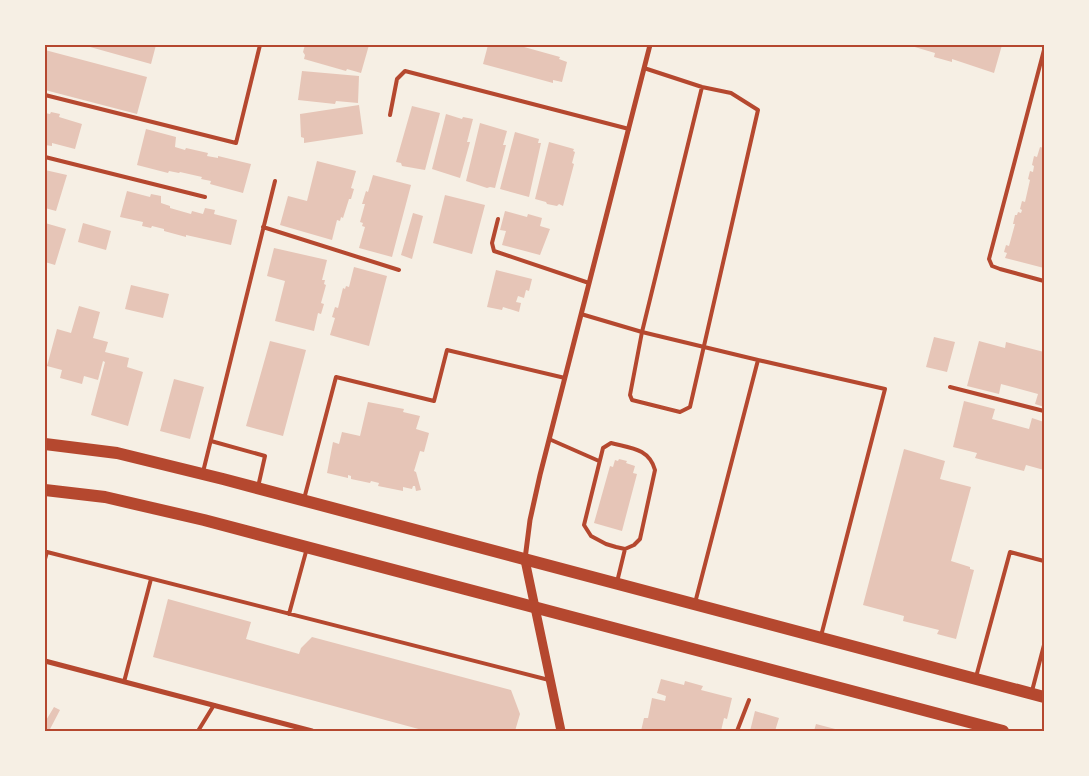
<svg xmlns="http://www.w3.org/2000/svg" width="1089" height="776" font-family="'PT Sans Narrow',sans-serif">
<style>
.building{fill:#e6c5b7}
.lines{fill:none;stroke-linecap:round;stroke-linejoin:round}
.service{stroke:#b5482f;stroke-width:4}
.minor{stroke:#b5482f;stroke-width:5}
.tertiary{stroke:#b5482f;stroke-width:9}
.primary{stroke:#b5482f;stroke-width:12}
.neatline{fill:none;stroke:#b5482f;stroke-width:2}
</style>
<rect width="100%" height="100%" fill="#f6efe4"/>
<path class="building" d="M83 45H156L151 64Z
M305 45H369L361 73 347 69 346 71 304 59 305 55 303 52Z
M488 45H517L560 57 559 59 567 62 562 82 553 80V83L483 64Z
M908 45H1002L994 73 952 59V62L934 57 935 53Z
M45 50 147 77 137 114 45 90Z
M302 71 359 76 358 103 336 101 335 104 298 100Z
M359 105 363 134 304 143V138L301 137 300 114Z
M412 106 440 113 425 170 402 166 401 163 396 162Z
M51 112 60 114 59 117 82 124 75 149 52 143V146L45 145V113L50 114Z
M446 114 462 119 463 117 473 119 467 142H470L460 178 432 169Z
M480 123 507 131 503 145H506L495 188 490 187 487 188 466 181Z
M146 129 176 137 175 147 185 150 186 148 208 153 207 156 218 158V156L251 164 243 193 210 184 211 181 201 179 202 177 180 172 179 173 169 171 168 173 137 165Z
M515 132 539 139 538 143H541L529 197 500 189Z
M549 142 574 149 573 151 575 152 572 163 574 164 563 206 559 204 557 206 547 204 546 202 535 199Z
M1040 147 1044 148V268L1005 258 1007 253 1004 252 1006 245 1009 246 1015 224H1013L1015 215H1017L1018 212 1021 213 1022 210 1020 209 1022 201 1025 202 1030 180 1028 179 1030 171 1033 172 1034 166 1032 165 1034 156 1037 157Z
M317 161 356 171 351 188 354 189 351 199H349L343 218 341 217 340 221 337 220 332 240 280 225 288 196 307 201Z
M45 170 67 175 56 211 45 208Z
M373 175 411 185 392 257 359 248 365 227 362 226 363 223 360 222 365 204H362L366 191 368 192Z
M127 191 150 197 151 194 161 196V203L170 206V208L191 214 192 211 203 214 205 208 215 210 214 214 237 220 231 245 186 235V237L164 231V229L152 226 151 228 142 226 143 222 120 217Z
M445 195 485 205 472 254 433 243Z
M505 211 527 217 528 214 542 218 540 226 550 229 540 255 502 245 506 231 500 230Z
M413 213 423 216 412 259 401 255Z
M45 223 66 229 55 265 45 262Z
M83 223 111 231 106 250 78 242Z
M274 248 327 260 322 280H325L324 284 326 285 321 303 324 304 321 314 318 313 314 331 275 321 285 281 267 276Z
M354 267 387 276 369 346 330 335 335 318 332 317 335 307 338 308 343 288 345 289 346 286 349 287Z
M496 270 532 279 529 291 526 290 524 298 518 296 516 302 521 303 519 312 503 307 502 310 487 307Z
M131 285 169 294 163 318 125 309Z
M79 306 100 312 93 338 108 342 105 352 129 358 127 367 143 372 128 426 91 415 105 362 103 361 98 380 84 376 82 384 60 378 62 370 47 366 57 329 71 333Z
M934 337 955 342 947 372 926 367Z
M270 341 306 350 283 436 246 426Z
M979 341 1005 348 1006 342 1044 352V407L1035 404 1038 394 1001 384 999 394 967 386Z
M174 379 204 387 190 439 160 431Z
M964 401 995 409 992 419 1029 429 1032 418 1044 422V470L1026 465 1024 471 975 458 977 453 953 447Z
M368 402 404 409 403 412 420 416 416 429 429 433 424 452 420 451 414 471 416 472 421 490 416 491 415 486H413L412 489 403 487V491L378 486 379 483 371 481 370 483 351 479V476L348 475V478L327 473 333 442 339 444 342 432 360 436Z
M904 449 945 461 940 479 971 487 951 561 970 567V569L974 570 956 639 937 634 939 630 903 621 904 616 863 605Z
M619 459 627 461 626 463 635 466 633 473 637 474 622 531 594 523 610 466 613 467 615 460 618 461Z
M168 599 251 622 246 639 299 654 301 648 312 637 511 690 520 714 515 731H426L153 657Z
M661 679 684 685 685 681 703 686 701 690 732 698 727 719 724 718 721 731H641L644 718H648L652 698 665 701 666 696 657 693Z
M54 707 60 710 49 731H45V722Z
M755 711 779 718 775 731H750Z
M816 724 839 730V731H814Z"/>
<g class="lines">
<path class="service" d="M1044 50 989 259 992 266 1000 269 1044 281
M702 87 642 332 758 360
M45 95 236 143 260 45
M390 115 397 79 405 71 629 129
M45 157 205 197
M498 219 492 243 494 251 589 283
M263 227 399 270
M581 314 642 332 630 395 632 400 680 412 690 407 758 110 731 93 702 87 644 68
M950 387 1044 411
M549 439 599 461
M211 441 265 456 258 487
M611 443C630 448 649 448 655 470L640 539 634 545 625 549 616 547 606 544 591 536 584 525 603 448Z
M203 472 275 181
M304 499 336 377 434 401 447 350 565 378
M45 559 47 552 549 680
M617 582 625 549
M695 603 758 360 885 389 821 636
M289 614 307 548
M976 677 1010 552 1044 561
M124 682 151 579
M1032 691 1044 645
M198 731 214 705
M737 731 749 700"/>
<path class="minor" d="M525 559 530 520 540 475 650 45
M45 661 312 731"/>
<path class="tertiary" d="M525 560 561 731"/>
<path class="primary" d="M45 444 117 453 223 479 1044 697
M45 490 105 497 204 520 1003 731"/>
</g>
<rect width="1089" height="776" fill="none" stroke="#f6efe4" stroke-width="92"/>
<rect x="46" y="46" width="997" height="684" class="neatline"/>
</svg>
